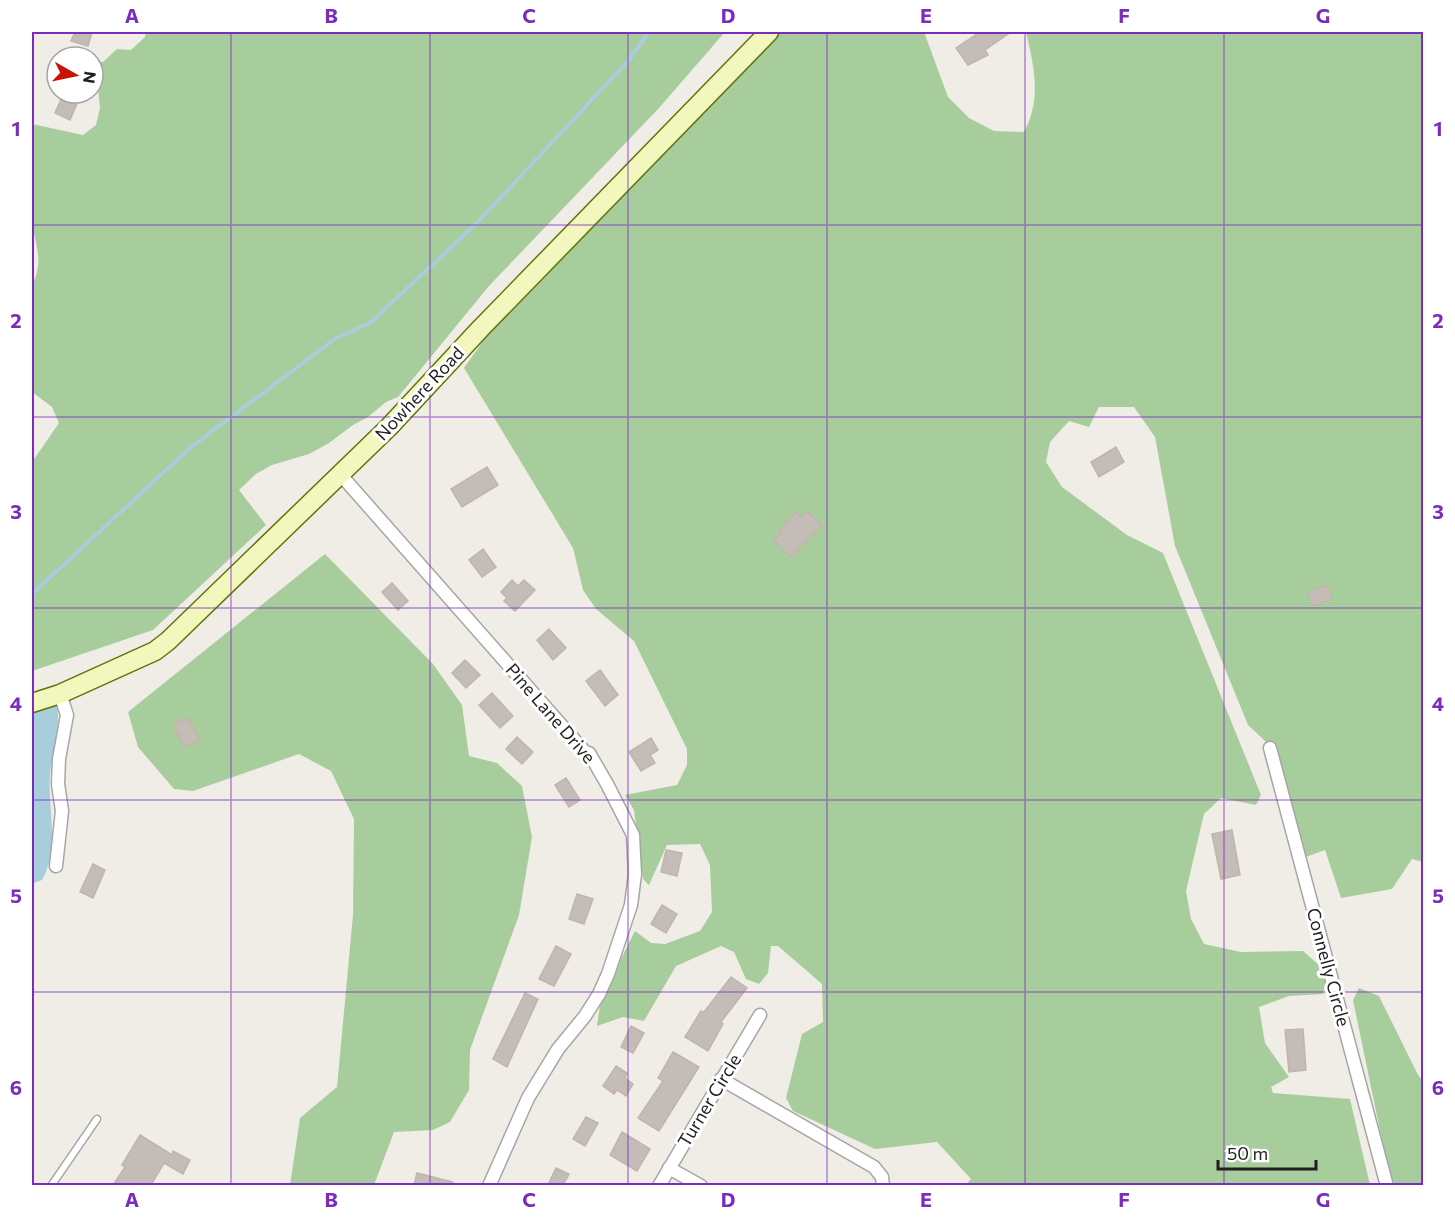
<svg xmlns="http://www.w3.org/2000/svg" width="1455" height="1217" font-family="Commissioner,sans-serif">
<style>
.forest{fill:#a8cd9d}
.water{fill:#a8cddb}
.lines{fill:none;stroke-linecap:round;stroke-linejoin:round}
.stream{stroke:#a8cddb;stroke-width:4}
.building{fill:#c4bcb6;stroke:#c1b5a9;stroke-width:1.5}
.lane-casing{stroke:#a6a6a6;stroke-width:9}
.street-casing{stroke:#a6a6a6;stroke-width:15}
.secondary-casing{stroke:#627409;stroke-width:21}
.lane{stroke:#fff;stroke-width:6}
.street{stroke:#fff;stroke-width:12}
.secondary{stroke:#f1f7bd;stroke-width:18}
.grid{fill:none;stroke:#7b2cbf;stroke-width:1.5;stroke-opacity:0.55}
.labels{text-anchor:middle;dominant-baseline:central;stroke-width:6;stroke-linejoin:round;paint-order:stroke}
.street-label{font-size:18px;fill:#1f1f1f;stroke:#fff}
.neatline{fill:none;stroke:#7b2cbf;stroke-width:2}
.grid-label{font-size:20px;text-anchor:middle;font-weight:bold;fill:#7b2cbf}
</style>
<rect width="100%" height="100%" fill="#f0ede6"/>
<path class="forest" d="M146 32H725L659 108 489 286 398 397 386 402 368 417 353 425 329 443 309 454 272 465 256 474 239 490 266 525 153 630 32 671V462L59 423 52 407 32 392V285C46 258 33 244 32 217 30 186 31 155 32 124L83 135 96 125 100 108 98 88 93 86V62H103L117 49 131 50 145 37Z
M779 32H924L948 97 969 118 994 131 1024 132C1042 99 1034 66 1026 32H1423V862L1412 859 1392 889 1341 898 1325 850 1303 858 1278 753 1248 725 1175 546 1155 437 1134 407H1099L1089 427 1069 421 1050 442 1046 462 1062 487 1127 535 1163 553 1261 795 1256 805 1221 798 1204 814 1186 891 1191 919 1204 944 1241 952 1303 951 1328 973 1323 994 1289 996 1259 1007 1265 1043 1289 1077 1271 1087 1273 1093 1350 1099 1370 1185H966L971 1179 937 1142 875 1149 793 1111 786 1098 802 1034 823 1022 822 984 778 946H771L768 973 759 984 746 979 734 952 721 946 676 966 644 1021 623 1017 597 1026 601 998 635 931 651 943 665 944 700 931 712 912 710 865 700 844 667 845 649 885 643 879 634 810 625 795 677 785 687 765V749L634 641 596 609 583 590 573 548 464 368 500 317 673 136Z
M325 554 433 664 462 705 469 756 497 763 522 786 532 837 519 915 470 1050 469 1090 450 1122 433 1130 394 1132 374 1185H290L300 1118 337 1087 353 915 354 819 331 771 299 754 193 791 174 789 138 747 128 712Z
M1359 988 1379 996 1417 1073 1423 1082V1185H1396L1389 1174 1353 1000Z"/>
<path class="water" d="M54 704H57C61 729 52 750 50 774 47 810 61 846 42 880L34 883 32 881V713Z"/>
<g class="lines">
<path class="stream" d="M32 594 191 447 336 338 370 323 475 225 629 60 649 32"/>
</g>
<path class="building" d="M75 32H92L88 46 71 41Z
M980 32H1011L985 50 988 55 968 65 956 48Z
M64 93H71L80 97 70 120 55 113Z
M1116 447 1124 462 1099 477 1091 462Z
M487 467 498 485 462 507 451 489Z
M807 511 822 525 791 557 774 540 782 533 779 530 796 512 801 517Z
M483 549 496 567 482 577 469 560Z
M512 580 518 586 524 580 535 590 515 611 504 601 507 598 501 592Z
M392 583 408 601 398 610 382 592Z
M1327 585 1332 599 1313 606 1308 592Z
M549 629 566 648 553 660 537 640Z
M465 660 480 675 466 688 452 673Z
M600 670 618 695 605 706 586 681Z
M492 693 513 716 500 728 479 705Z
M187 717 200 739 185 747 173 725Z
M517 737 533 752 522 764 506 749Z
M651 738 658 750 650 755 655 763 641 771 629 752Z
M566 778 580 800 569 807 555 785Z
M1232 830 1240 875 1221 879 1212 834Z
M666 850 682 853 677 876 661 872Z
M93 864 105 870 93 898 80 892Z
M577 894 593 899 584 924 569 919Z
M662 905 677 914 666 933 651 924Z
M556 946 571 954 554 986 539 979Z
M731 977 747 988 721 1022 723 1024 708 1051 685 1037 701 1011 704 1012Z
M525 993 538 999 507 1067 493 1059Z
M631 1026 644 1033 633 1053 621 1047Z
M1303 1029 1306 1070 1289 1072 1285 1030Z
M673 1052 699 1067 659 1131 638 1118 663 1081 658 1078Z
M616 1066 627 1073 625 1078 633 1084 626 1096 617 1090 614 1094 603 1086Z
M586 1117 598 1123 585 1146 573 1139Z
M622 1132 650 1149 637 1171 610 1155Z
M140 1135 172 1155 173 1151 190 1160 183 1174 164 1163 151 1185H113L125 1167 122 1165Z
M556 1168 569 1174 563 1185H548Z
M417 1173 453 1182V1185H414Z"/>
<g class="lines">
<defs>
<path id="lane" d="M51 1186 97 1119"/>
<path id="street" d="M340 474 585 752 589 753 607 784 633 835 635 874 631 905 608 974 599 994 585 1016 558 1049 528 1098 489 1186
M1270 748 1387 1186
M56 866 62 811 58 784 59 759 67 715 60 694
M721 1079 874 1167 882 1177 883 1186
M669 1168 701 1186
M659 1186 760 1015"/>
<path id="secondary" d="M32 703 60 694 155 651 168 641 389 427 481 328 769 32"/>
</defs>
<use href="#lane" class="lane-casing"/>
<use href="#street" class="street-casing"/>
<use href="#secondary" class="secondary-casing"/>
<use href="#lane" class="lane"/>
<use href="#street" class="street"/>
<use href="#secondary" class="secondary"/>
</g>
<path class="grid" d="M231 32V1186M430 32V1186M628 32V1186M827 32V1186M1025 32V1186M1224 32V1186M32 225H1424M32 417H1424M32 608H1424M32 800H1424M32 992H1424"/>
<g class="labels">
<g class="street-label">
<text transform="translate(419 393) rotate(-47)">Nowhere Road</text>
<text transform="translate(551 713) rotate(49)">Pine Lane Drive</text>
<text transform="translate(1329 967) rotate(75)">Connelly Circle</text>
<text transform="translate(709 1100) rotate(-59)">Turner Circle</text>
</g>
</g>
<rect width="1455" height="1217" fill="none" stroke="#ffffff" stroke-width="66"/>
<g transform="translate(75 75) rotate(99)"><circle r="28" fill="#ffffff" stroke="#a5a5a5" stroke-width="1.5"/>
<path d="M0-4.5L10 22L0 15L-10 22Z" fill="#c71308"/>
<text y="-9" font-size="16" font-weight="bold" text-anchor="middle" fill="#1f1f1f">N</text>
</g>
<path d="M1218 1160v9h98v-9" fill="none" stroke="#1f1f1f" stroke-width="3"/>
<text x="1227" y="1160" font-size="18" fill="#1f1f1f" stroke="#ffffff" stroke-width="4.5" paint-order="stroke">50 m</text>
<rect x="33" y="33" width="1389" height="1151" class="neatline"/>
<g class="grid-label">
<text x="132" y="23">A</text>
<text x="331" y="23">B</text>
<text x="529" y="23">C</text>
<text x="728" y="23">D</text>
<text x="926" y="23">E</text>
<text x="1124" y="23">F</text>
<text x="1323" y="23">G</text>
<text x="16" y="136">1</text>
<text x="1438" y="136">1</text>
<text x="16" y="328">2</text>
<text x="1438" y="328">2</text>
<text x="16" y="519">3</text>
<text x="1438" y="519">3</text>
<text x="16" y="711">4</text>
<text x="1438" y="711">4</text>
<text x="16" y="903">5</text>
<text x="1438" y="903">5</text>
<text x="16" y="1095">6</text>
<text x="1438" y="1095">6</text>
<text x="132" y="1207">A</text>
<text x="331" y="1207">B</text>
<text x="529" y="1207">C</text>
<text x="728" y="1207">D</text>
<text x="926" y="1207">E</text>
<text x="1124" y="1207">F</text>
<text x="1323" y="1207">G</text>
</g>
</svg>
